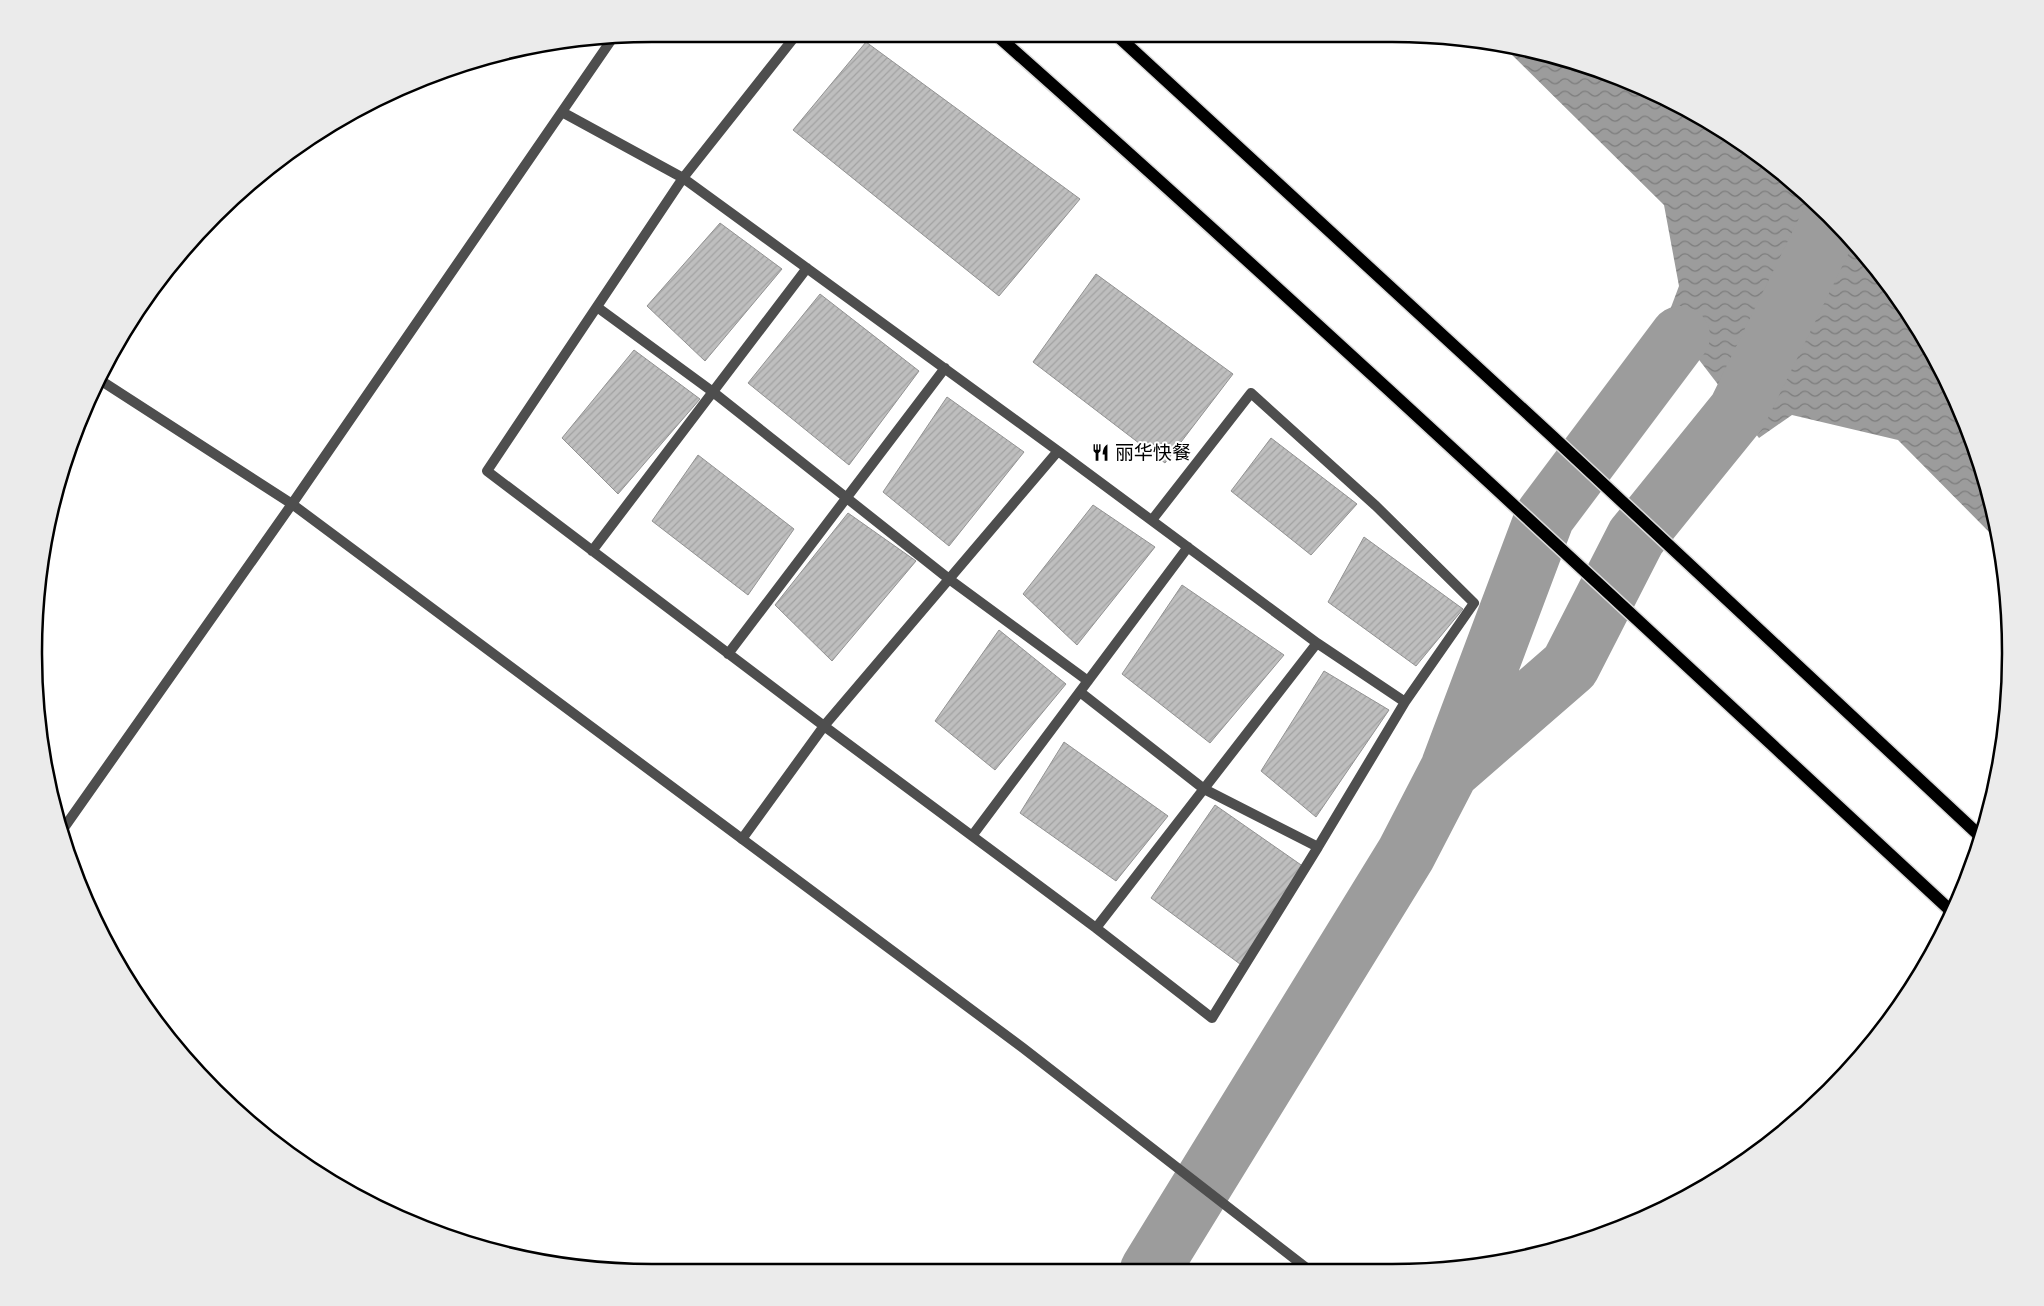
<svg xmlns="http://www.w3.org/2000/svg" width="2044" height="1306" font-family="Cabin,'Noto Sans SC',sans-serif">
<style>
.water{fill:url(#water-waves)}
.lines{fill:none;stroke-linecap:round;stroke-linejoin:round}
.river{stroke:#9c9c9c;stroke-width:60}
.building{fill:url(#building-hatch);stroke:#929292}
.primary-casing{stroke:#dbdbdb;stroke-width:15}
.service{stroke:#4e4e4e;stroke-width:10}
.minor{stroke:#4e4e4e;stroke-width:10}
.primary{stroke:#000;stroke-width:12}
.labels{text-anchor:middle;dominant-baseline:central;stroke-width:4;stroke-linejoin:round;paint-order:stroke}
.poi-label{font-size:19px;fill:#000;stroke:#fff;text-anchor:start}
.rim{fill:none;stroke:#000;stroke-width:2.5}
</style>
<defs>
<pattern id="water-waves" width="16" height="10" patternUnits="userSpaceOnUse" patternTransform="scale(1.25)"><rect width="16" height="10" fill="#9c9c9c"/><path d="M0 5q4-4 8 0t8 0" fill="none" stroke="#7d7d7d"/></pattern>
<pattern id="building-hatch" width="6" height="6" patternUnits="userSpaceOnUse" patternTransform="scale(1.25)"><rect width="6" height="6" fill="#bebebe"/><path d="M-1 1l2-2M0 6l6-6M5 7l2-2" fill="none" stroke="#a2a2a2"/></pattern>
</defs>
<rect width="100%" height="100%" fill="#fff"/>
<path class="water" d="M1505 48 1628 81 1701 117 1799 187 1882 276 1946 379 1989 492 1997 540 1898 440 1792 415 1759 438 1667 318 1679 286 1664 205Z"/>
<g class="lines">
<path class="river" d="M1451 766 1545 516 1680 336
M1150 1270 1406 854 1449 771 1570 666 1636 537 1738 411 1831 221"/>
</g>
<path class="building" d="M866 42 1080 199 999 296 793 130Z
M720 223 782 269 705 361 647 306Z
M1096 274 1233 374 1165 463 1033 362Z
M820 294 919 371 849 465 748 383Z
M634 350 700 399 618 494 562 438Z
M947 397 1024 452 949 546 883 492Z
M1271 438 1357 504 1311 555 1231 491Z
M698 455 794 529 748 595 652 521Z
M1093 505 1155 547 1077 645 1023 594Z
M848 513 916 561 832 661 775 605Z
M1364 537 1463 609 1416 666 1328 602Z
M1182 585 1284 655 1210 743 1122 674Z
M999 630 1066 684 995 770 935 721Z
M1324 671 1389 710 1316 817 1261 771Z
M1064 742 1168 816 1116 881 1020 813Z
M1215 805 1304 867 1244 967 1151 898Z"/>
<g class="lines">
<defs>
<path id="primary" d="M1001 39C1323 325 1636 619 1951 911
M1121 39 1553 437 1981 837"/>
</defs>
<use href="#primary" class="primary-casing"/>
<path class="service" d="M100 380 292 504 1023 1048 1309 1270"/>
<path class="minor" d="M793 39 683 178 1058 451 824 726 1096 928 1317 643 1058 451
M562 112 683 178 487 471 824 726 742 839
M597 307 713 392 949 579 1088 681
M1152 520 1251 393 1376 506 1474 603 1405 702
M592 551 807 268
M1317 643 1405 702 1318 847
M728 654 945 368
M1080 692 1204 789 1318 847 1212 1018 1096 928
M61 832 292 504 612 39
M972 836 1188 547"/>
<use href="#primary" class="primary"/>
</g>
<defs>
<symbol id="restaurant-bare" viewBox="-9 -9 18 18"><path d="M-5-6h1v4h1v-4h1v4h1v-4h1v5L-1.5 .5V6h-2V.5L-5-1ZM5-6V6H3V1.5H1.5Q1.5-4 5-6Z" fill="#000" stroke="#fff" stroke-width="2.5" paint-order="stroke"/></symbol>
</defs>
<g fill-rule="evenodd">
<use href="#restaurant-bare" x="1088" y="440" width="25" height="25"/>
</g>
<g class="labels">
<g class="poi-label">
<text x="1115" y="452">丽华快餐</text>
</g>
</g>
<path d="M0 0H2044V1306H0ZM652 42H1392A610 610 0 0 1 2002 652V654A610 610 0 0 1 1392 1264H652A610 610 0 0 1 42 654V652A610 610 0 0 1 652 42Z" fill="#ebebeb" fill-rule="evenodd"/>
<path class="rim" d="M652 42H1392A610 610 0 0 1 2002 652V654A610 610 0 0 1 1392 1264H652A610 610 0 0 1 42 654V652A610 610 0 0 1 652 42Z"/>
</svg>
